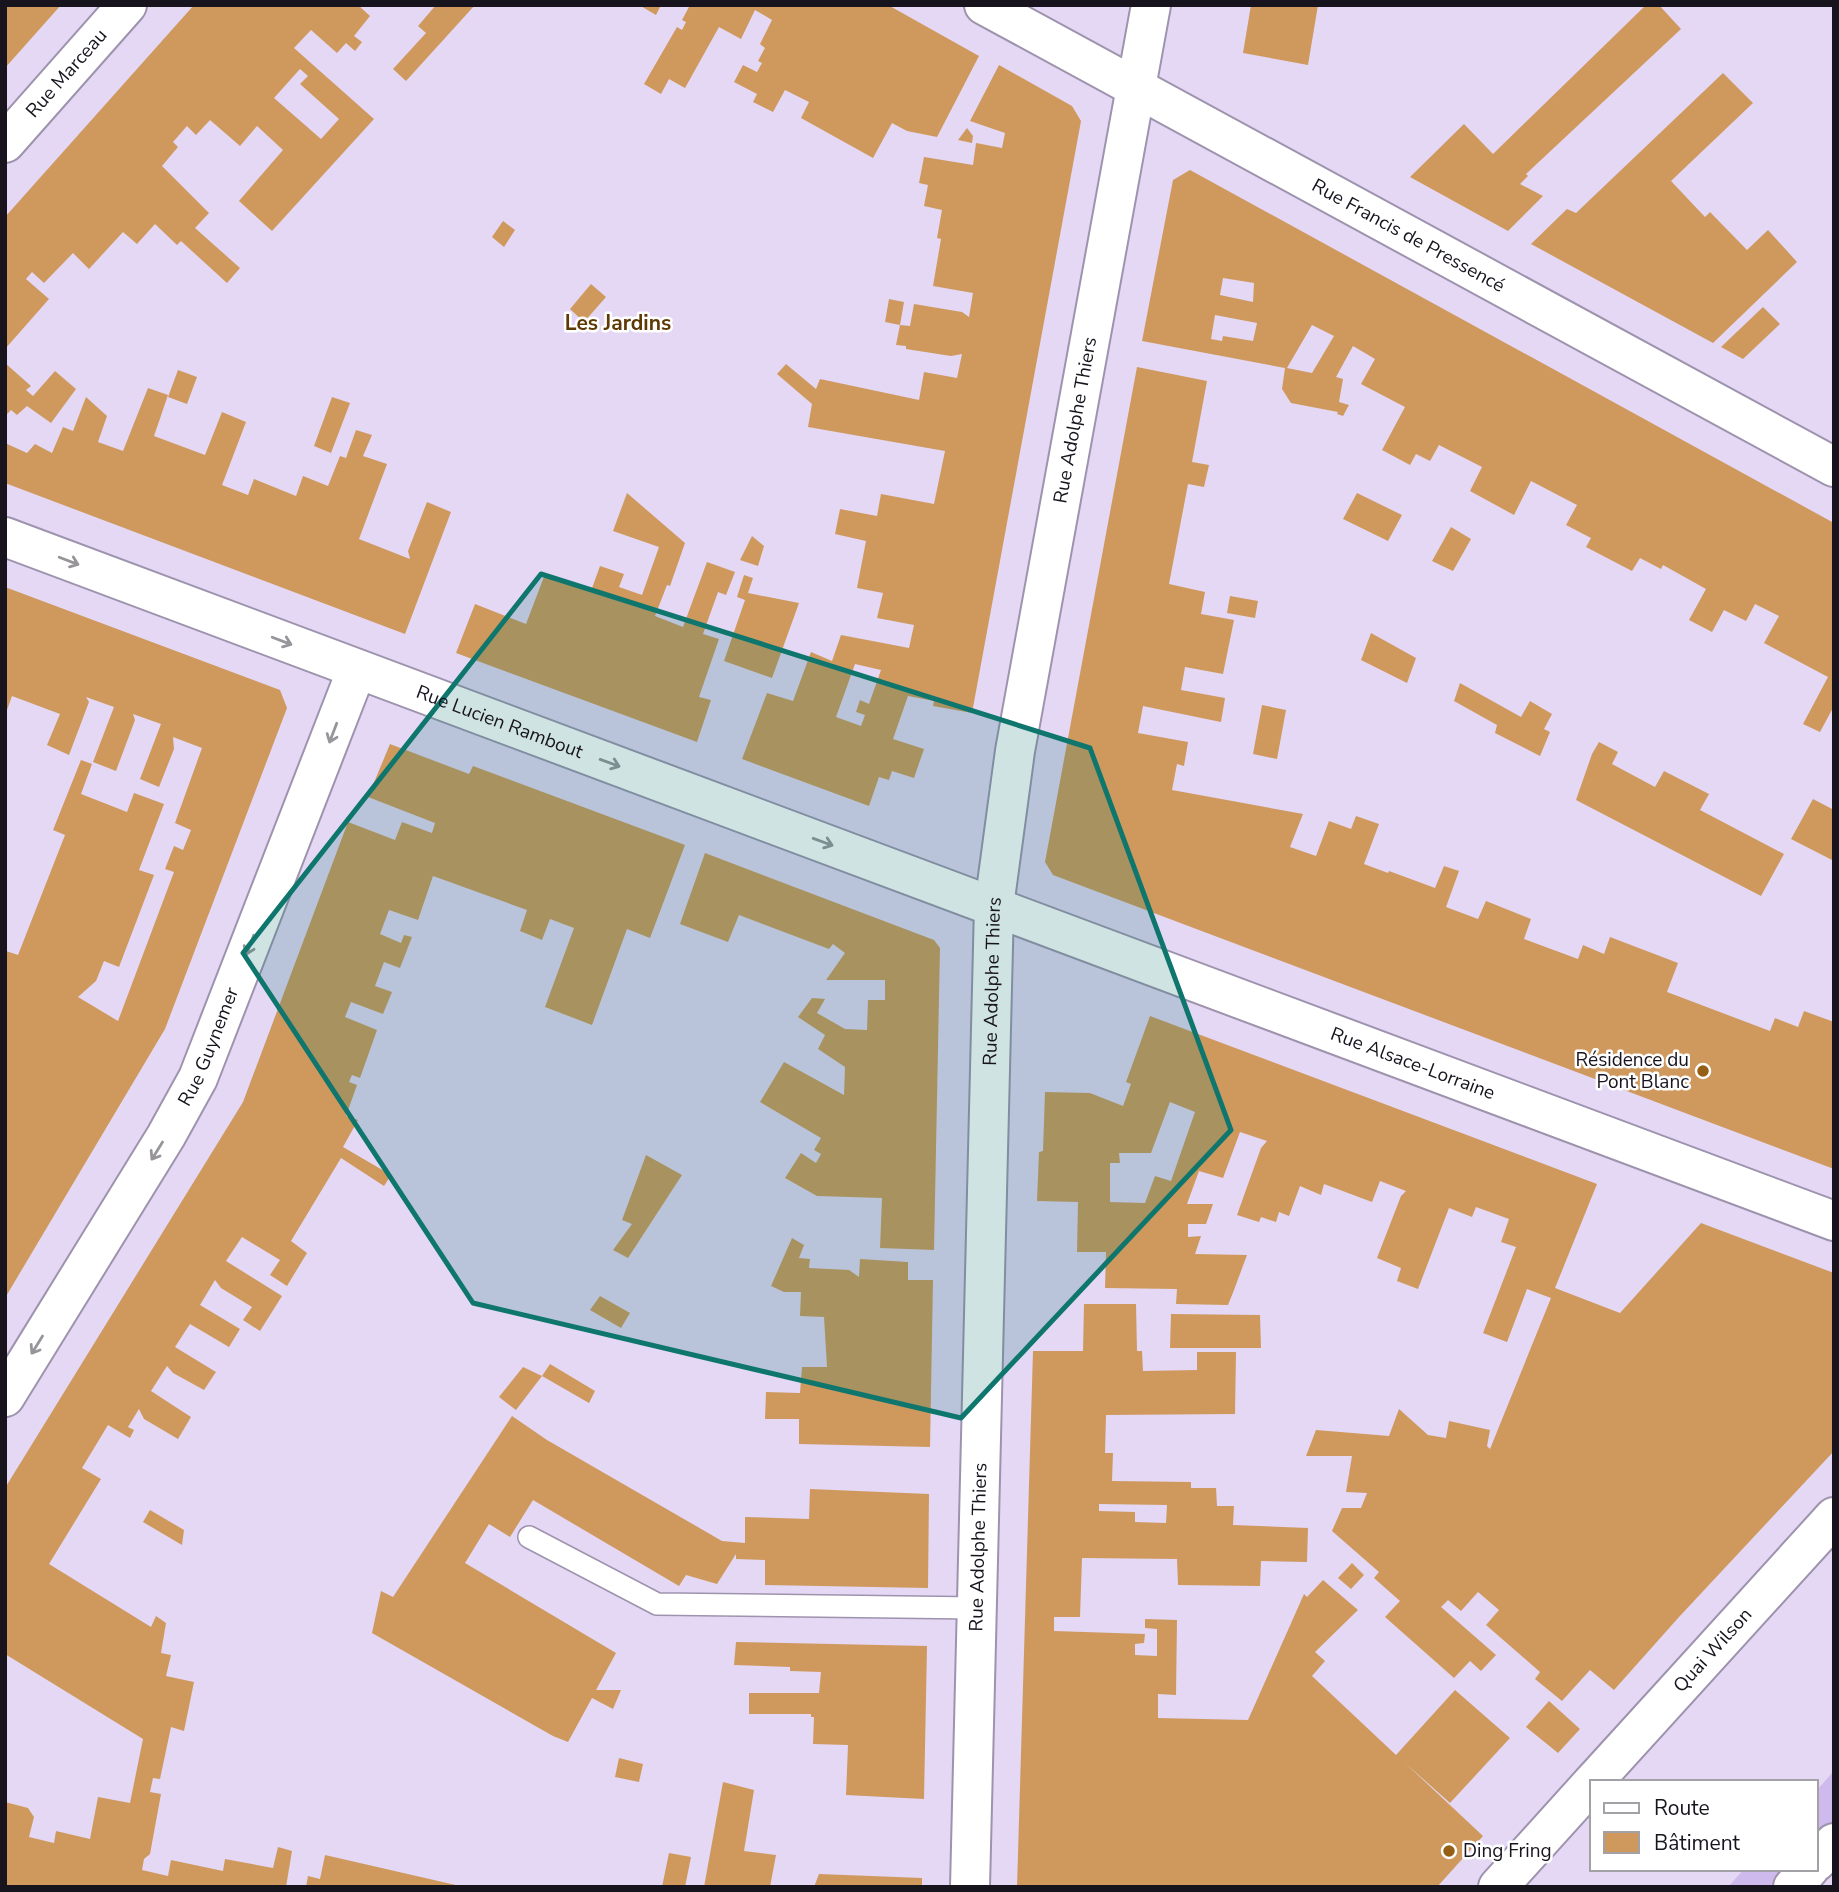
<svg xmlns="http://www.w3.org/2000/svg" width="1839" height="1892" font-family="'Nunito Sans',sans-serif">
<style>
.green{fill:#cfbaee}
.building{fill:#cf995d;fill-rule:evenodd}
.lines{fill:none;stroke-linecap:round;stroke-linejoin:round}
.service-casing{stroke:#9e93ad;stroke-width:24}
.minor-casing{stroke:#9e93ad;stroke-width:42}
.tertiary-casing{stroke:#9e93ad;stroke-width:42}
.service{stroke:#fff;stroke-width:21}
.minor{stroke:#fff;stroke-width:38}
.tertiary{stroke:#fff;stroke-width:38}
.oneway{stroke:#97959a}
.marked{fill:#0f766e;fill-opacity:0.2;stroke:#0f766e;stroke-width:5;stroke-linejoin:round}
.poi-dot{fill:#955f16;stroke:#fff;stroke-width:2.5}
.labels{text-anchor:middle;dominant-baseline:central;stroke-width:5;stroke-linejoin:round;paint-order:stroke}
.street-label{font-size:19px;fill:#18141e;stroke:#fff}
.poi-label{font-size:19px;fill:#18141e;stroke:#fff;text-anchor:end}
.neighbourhood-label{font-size:21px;font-weight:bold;fill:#5d3904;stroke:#fff}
</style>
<rect width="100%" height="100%" fill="#e4d8f5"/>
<path class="green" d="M1834 1771V1821L1816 1840V1791Z
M1744 1869H1790L1774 1887H1728Z"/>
<path class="building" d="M5 5H61L5 68Z
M194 5H358L370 16 354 36 362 42 355 51 346 43 337 53 311 30 294 48 374 119 272 231 239 201 283 150 257 126 240 146 210 120 196 135 187 126 173 142 178 147 162 166 209 213 195 228 240 268 227 283 181 241 177 245 155 224 137 244 123 232 89 269 73 253 44 283 32 272 26 279 49 299 5 349V217ZM300 69 308 76 300 84 339 119 321 139 274 98Z
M436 5H475L406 81 393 69 426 33 418 26Z
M639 5H661L656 15Z
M690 5H888L979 56 937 137 907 131 892 123 873 158 801 118 809 102 785 90 773 112 753 102 757 94 734 82 743 65 757 72 762 63 758 61 765 48 760 44 772 20 755 10 741 39 719 27 685 88 669 79 661 94 644 84 677 27 682 30 686 22 682 20Z
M1251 5H1318L1308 65 1243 53Z
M1646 5H1659L1681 29 1526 174 1528 176 1520 184 1543 196 1508 231 1410 177 1464 124 1493 154Z
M999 65 1072 106 1081 121 972 713 933 706 934 701 908 696 893 739 924 749 914 778 892 771 889 780 879 777 869 806 742 759 767 693 793 701 811 652 832 661 841 635 909 648 914 625 877 618 883 593 857 588 866 541 835 534 840 509 877 516 881 494 934 504 945 451 808 427 812 404 777 374 786 364 816 389 820 379 919 400 924 372 957 378 962 354 951 356 906 349V346L896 345 900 325 910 326 914 304 962 312 969 317 973 293 933 286 941 239 937 238 942 210 924 206 928 185 919 183 924 157 973 165 976 143 1002 148 1005 133 970 121ZM855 664 881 670 869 704 860 700 856 712 865 715 861 726 836 717Z
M1723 73 1753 103 1671 181 1705 217 1710 212 1747 250 1768 230 1797 262 1713 343 1531 244 1567 209 1576 213Z
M967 128 973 136 972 143 958 140Z
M1190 170 1834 523V706L1820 732 1803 724 1828 677 1764 643 1779 616 1755 604 1746 621 1724 610 1712 632 1689 620 1706 589 1663 565 1661 569 1640 558 1632 571 1586 547 1591 538 1566 525 1577 505 1531 481 1514 515 1470 491 1482 467 1439 445 1430 461 1416 454 1410 465 1382 450 1405 407 1361 384 1375 359 1353 346 1336 377 1343 379 1339 402 1349 405 1343 416 1337 414 1338 412 1291 403 1282 389 1285 368 1142 341 1173 180ZM1223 278 1254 283 1253 302 1220 295ZM1215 315 1257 323 1253 341 1223 336 1222 341 1211 339ZM1312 325 1334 336 1312 373 1287 368Z
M503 221 515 230 504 247 492 237Z
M591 284 606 297 584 322 570 309Z
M889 299 904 302 900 325 885 322Z
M1763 307 1780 324 1743 359 1721 347Z
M5 363 31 386 26 390 33 396 55 371 76 389 51 423 27 406 17 415 11 410 5 416Z
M1137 367 1207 381 1192 462 1209 465 1204 487 1188 484 1169 584 1205 592 1201 614 1234 620 1223 674 1185 667 1181 690 1225 698 1221 722 1143 706 1138 733 1188 742 1184 766 1177 764 1172 790 1303 814 1290 847 1316 856 1329 821 1351 829 1356 816 1379 824 1364 864 1388 873 1389 871 1435 888 1444 866 1459 871 1446 907 1478 919 1486 901 1531 919 1524 939 1578 959 1583 945 1604 954 1610 937 1678 963 1667 992 1770 1031 1775 1018 1798 1027 1804 1011 1834 1022V1169L1053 875 1045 862Z
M178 370 197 377 187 404 168 397Z
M148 388 168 395 154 436 205 455 222 412 246 422 222 485 248 495 254 479 296 496 303 476 328 486 340 456 346 458 356 430 372 435 363 456 387 464 359 539 410 559 408 551 427 502 451 512 405 634 5 483V443L27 453 35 444 52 453 63 427 73 431 86 397 107 416 98 442 123 451Z
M332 397 350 403 331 453 314 446Z
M627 493 685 543 670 586 667 585 655 616 683 627 707 562 735 572 726 595 718 592 703 634 719 639 699 697 711 700 697 742 456 653 475 604 526 624 545 574 591 591 600 566 624 574 619 587 642 595 659 547 613 531Z
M1357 493 1402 515 1388 541 1343 519Z
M1451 527 1471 539 1453 571 1432 561Z
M752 536 764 546 758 566 740 560Z
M744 575 753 578 748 593 799 603 772 678 724 661 745 600 737 597Z
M5 587 280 690 287 708 165 1029 5 1298V954L6 951 18 955 65 835 53 830 81 760 92 764 81 794 127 812 134 793 164 804 139 870 154 875 119 967 104 961 96 981 78 997 118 1021 174 872 165 869 174 846 183 850 191 830 175 823 202 748 173 737 174 749 159 787 140 779 161 724 133 714 135 720 116 771 93 762 114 707 86 697 89 702 69 755 47 745 60 714 12 696 7 710 5 709Z
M1230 596 1258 601 1255 618 1227 613Z
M1371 633 1416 658 1407 683 1361 660Z
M1460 683 1521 717 1530 701 1552 714 1544 729 1550 732 1540 756 1495 733 1497 725 1454 701Z
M1262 705 1286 710 1277 759 1253 754Z
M1599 742 1618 752 1612 764 1655 787 1664 771 1709 794 1700 810 1784 854 1761 896 1576 800 1592 754Z
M390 744 469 774 473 766 685 845 650 938 627 929 592 1025 545 1007 574 928 550 919 542 940 520 931 527 910 433 876 418 920 389 910 380 934 401 943 404 935 412 937 400 968 384 962 375 986 392 992 383 1014 351 1002 345 1017 377 1030 360 1078 352 1075 349 1082 357 1085 346 1116 358 1120 343 1147 391 1175 384 1186 341 1158 291 1241 307 1253 287 1286 270 1275 280 1260 242 1237 226 1261 282 1296 260 1331 243 1320 252 1307 221 1288 215 1280 200 1305 240 1329 229 1347 190 1324 175 1347 216 1372 204 1390 173 1373 167 1366 151 1391 191 1417 178 1439 144 1419 139 1409 128 1427 134 1430 130 1438 108 1425 82 1468 101 1479 49 1564 151 1627 156 1616 166 1623 161 1653 171 1655 166 1676 194 1682 184 1731 171 1727 160 1779 153 1778 150 1792 161 1794 150 1854 144 1859 142 1870 168 1876 171 1860 223 1871 225 1859 273 1868 278 1847 292 1851 286 1887H5V1802L28 1808 34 1817 29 1837 54 1843 56 1831 90 1839 98 1797 130 1803 143 1739 5 1654V1488L243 1102 348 822 395 840 402 822 432 833 435 823 368 797Z
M1813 799 1834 810V861L1791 839Z
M705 853 934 940 940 948 934 1250 880 1248 882 1198 817 1196 785 1178 801 1153 816 1163 821 1154 814 1150 821 1138 760 1102 784 1062 844 1095 845 1067 818 1049 825 1035 798 1017 812 998 825 999 817 1013 845 1029 867 1030 868 1000H885V980H826L845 953 833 944 829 949 739 915 728 942 680 924Z
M1150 1016 1597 1184 1555 1288 1620 1313 1701 1223 1834 1273V1451L1679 1617 1614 1690 1590 1670 1562 1701 1535 1679 1540 1672 1486 1625 1499 1610 1478 1592 1461 1611 1448 1600 1441 1607 1496 1655 1481 1671 1470 1661 1454 1678 1385 1617 1400 1601 1374 1578 1379 1572 1332 1531 1342 1508H1361L1367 1493 1346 1492 1352 1456H1306L1316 1430 1389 1436 1399 1409 1428 1435 1446 1438 1449 1421 1490 1430 1487 1446 1490 1449 1551 1298 1527 1289 1507 1342 1483 1333 1516 1247 1501 1242 1509 1219 1476 1207 1472 1217 1449 1208 1418 1289 1397 1281 1401 1268 1377 1258 1401 1196 1406 1191 1380 1181 1372 1202 1324 1184 1321 1195 1300 1186 1289 1216 1279 1212 1276 1222 1261 1217 1259 1222 1237 1215 1261 1148 1267 1141 1240 1132 1223 1178 1199 1171 1187 1204H1213L1206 1224H1188V1237L1201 1236 1195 1254 1247 1255 1234 1290 1228 1305 1176 1304 1177 1289 1105 1288 1106 1252H1077L1078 1202 1037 1201 1039 1152 1043 1151 1045 1092 1090 1093 1123 1106 1131 1084 1126 1082ZM1170 1102 1195 1112 1171 1181 1155 1176 1145 1203 1110 1202V1163H1120L1119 1153H1151Z
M646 1155 682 1175 628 1258 613 1250 632 1224 622 1220Z
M792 1238 804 1245 799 1258 810 1259 809 1268 849 1270 859 1277 860 1259 908 1262V1280H933L930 1447 799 1444V1419H765L766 1392 800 1393 802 1367H827L824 1317 800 1316 801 1292H784L771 1286Z
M600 1296 630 1313 621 1328 590 1310Z
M1084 1304H1136L1137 1351H1142L1143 1371 1197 1370V1352H1236L1235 1414 1106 1415 1105 1453H1113L1112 1481 1191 1482V1488H1216L1217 1506H1234L1233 1525 1308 1528 1307 1562 1261 1561 1260 1586 1178 1585 1177 1559 1082 1558 1080 1617H1054V1631L1145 1634 1144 1643 1135 1644V1655L1157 1656V1629L1145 1628V1619L1177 1620 1176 1695 1158 1694V1718L1248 1720 1304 1594 1307 1597 1323 1580 1358 1610 1315 1652 1325 1661 1312 1676 1396 1755 1455 1690 1510 1738 1450 1803 1404 1762 1483 1836 1437 1887H1017L1033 1351H1083ZM1099 1504 1167 1505 1166 1523 1135 1522V1512L1099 1511Z
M1171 1314 1260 1315 1261 1348H1170Z
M550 1364 595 1391 589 1403 542 1376Z
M523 1367 542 1376 516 1410 499 1397Z
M512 1416 547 1440 722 1541 745 1543V1517L809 1519 810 1489 929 1494 928 1588 765 1585V1560L736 1559V1554L717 1584 686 1575 679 1586 533 1500 510 1537 489 1524 465 1563 616 1653 596 1690H621L613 1709 592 1698 568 1742 553 1736 372 1633 381 1591 393 1597Z
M150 1510 184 1530 182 1545 143 1522Z
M1352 1563 1364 1575 1351 1589 1338 1578Z
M736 1642 927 1646 924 1799 846 1795 848 1745 813 1744 814 1717H811V1714H749V1693H819L821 1672 790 1671V1667L734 1665Z
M1549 1701 1580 1729 1558 1753 1526 1727Z
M619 1758 643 1764 639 1782 615 1777Z
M723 1782 754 1790 744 1851 776 1855 770 1887H704Z
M669 1853 691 1857 685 1887H662Z
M325 1855 460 1886V1887H306L308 1876 320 1879Z
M819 1874 922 1878V1887H814Z"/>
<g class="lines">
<defs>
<path id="service" d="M529 1537 657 1604 977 1608"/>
<g id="minor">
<path id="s1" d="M984 5 1834 467"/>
<path id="s2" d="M5 143 127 5"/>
<path id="s3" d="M5 537 1834 1221"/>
<path id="s4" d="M5 1397 166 1136 198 1078 357 669"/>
<path id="s5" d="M1593 1782 1834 1517"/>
<path id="s6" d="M970 1887 994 906 1015 751 1151 5"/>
<path d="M1498 1887 1592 1783"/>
</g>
<path id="tertiary" d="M1816 1862 1834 1843
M1793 1887 1809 1869"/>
</defs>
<use href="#service" class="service-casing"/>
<use href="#minor" class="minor-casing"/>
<use href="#tertiary" class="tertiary-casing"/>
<use href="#service" class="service"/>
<use href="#minor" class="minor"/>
<use href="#tertiary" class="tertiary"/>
</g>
<defs><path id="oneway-shaft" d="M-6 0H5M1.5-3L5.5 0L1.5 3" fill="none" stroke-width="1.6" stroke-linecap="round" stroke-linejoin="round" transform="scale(1.75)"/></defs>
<g class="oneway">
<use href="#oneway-shaft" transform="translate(69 561) rotate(21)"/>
<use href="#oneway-shaft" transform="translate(282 641) rotate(21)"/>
<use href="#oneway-shaft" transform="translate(333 733) rotate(111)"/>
<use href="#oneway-shaft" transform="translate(610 763) rotate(20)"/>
<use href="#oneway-shaft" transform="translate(823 842) rotate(20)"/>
<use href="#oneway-shaft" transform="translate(250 945) rotate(111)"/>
<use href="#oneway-shaft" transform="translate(157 1151) rotate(122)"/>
<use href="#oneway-shaft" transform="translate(37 1345) rotate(122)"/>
</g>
<path class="marked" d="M541 574 1090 748 1231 1130 961 1418 473 1303 243 953Z"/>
<g class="poi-dot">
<circle cx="1703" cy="1071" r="7"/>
<circle cx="1449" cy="1851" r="7"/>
</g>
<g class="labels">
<g class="street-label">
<text stroke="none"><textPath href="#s2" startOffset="93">Rue Marceau</textPath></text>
<text stroke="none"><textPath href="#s1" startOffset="483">Rue Francis de Pressencé</textPath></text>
<text stroke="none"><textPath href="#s6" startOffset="1474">Rue Adolphe Thiers</textPath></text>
<text stroke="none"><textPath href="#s3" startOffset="528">Rue Lucien Rambout</textPath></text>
<text stroke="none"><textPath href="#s6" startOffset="906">Rue Adolphe Thiers</textPath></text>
<text stroke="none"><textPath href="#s4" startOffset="406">Rue Guynemer</textPath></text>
<text stroke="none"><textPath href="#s3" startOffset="1503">Rue Alsace-Lorraine</textPath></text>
<text stroke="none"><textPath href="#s6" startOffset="340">Rue Adolphe Thiers</textPath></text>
<text stroke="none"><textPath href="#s5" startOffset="178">Quai Wilson</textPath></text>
</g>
<g class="poi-label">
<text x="1689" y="1060">Résidence du<tspan x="1689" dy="22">Pont Blanc</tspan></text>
<text x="1463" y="1851" text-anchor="start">Ding Fring</text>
</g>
<g class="neighbourhood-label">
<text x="618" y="323">Les Jardins</text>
</g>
</g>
<rect width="1839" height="1892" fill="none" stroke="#18141e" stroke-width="14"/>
<rect x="1590" y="1780" width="228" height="91" fill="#ffffff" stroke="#a3a1a5" stroke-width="2"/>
<rect x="1604" y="1803" width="35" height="10" fill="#ffffff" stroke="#a3a1a5" stroke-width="2"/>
<text x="1654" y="1815" font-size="21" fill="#18141e">Route</text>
<rect x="1604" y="1832" width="35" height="21" fill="#cf995d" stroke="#a3a1a5" stroke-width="2"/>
<text x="1654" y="1850" font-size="21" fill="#18141e">Bâtiment</text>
</svg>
